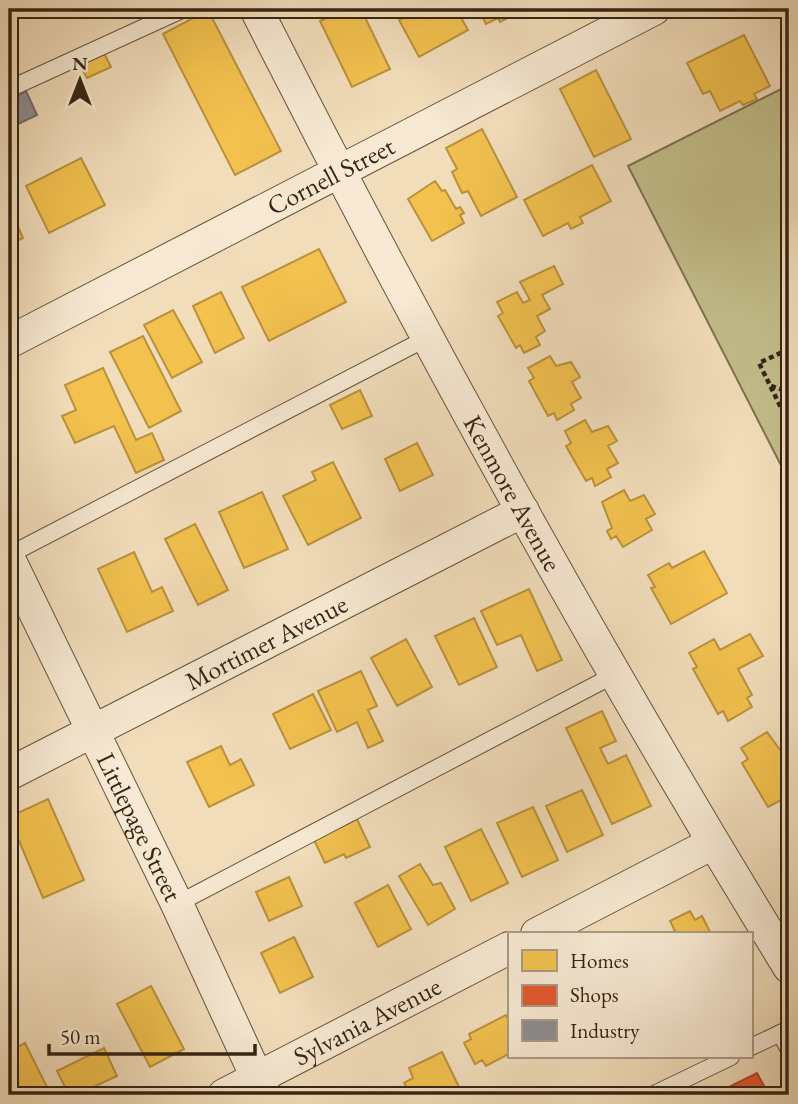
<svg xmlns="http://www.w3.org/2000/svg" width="798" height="1104" font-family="'EB Garamond',serif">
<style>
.green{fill:#c3be8b;stroke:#7c724f;stroke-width:2}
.homes{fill:#f2c14e;stroke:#ba923c;stroke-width:2}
.shops{fill:#e4572e;stroke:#b04826;stroke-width:2}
.industry{fill:#8d8d92;stroke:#736e6c;stroke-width:2}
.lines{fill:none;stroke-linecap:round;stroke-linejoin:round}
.service-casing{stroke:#65533d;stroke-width:18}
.minor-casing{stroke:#65533d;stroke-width:34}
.path{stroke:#362513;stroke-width:4.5;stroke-dasharray:5 3.5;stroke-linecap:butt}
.service{stroke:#f7e9d3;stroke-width:16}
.minor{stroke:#f7e9d3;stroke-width:32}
.labels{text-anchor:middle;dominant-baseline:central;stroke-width:7;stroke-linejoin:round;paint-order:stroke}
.street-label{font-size:26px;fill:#362513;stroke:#f7e9d3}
</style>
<rect width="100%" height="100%" fill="#f2ddbb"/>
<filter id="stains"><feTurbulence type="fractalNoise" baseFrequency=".00286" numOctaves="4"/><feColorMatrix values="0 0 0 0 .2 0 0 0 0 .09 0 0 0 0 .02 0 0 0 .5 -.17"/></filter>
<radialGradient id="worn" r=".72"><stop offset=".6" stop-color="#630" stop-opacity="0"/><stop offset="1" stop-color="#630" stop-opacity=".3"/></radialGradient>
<path class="green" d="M789 85V481L628 166Z"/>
<path class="homes" d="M346 9H361L390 69 352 87 320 21Z
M412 9H444L448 17 458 12 468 30 419 57 399 20 414 12Z
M478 9H516L518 13 500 22 498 18 486 24Z
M208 10 281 151 235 175 163 34Z
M744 35 770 86 754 94 757 99 743 105 740 101 720 111 710 91 703 94 687 63Z
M104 53 111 67 87 78 80 65Z
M596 70 631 139 594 157 560 89Z
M482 129 517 197 481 216 468 191 462 193 452 172 457 169 446 148Z
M81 158 105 205 49 233 26 186Z
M592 165 611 201 580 217 583 223 571 229 568 223 543 236 524 200Z
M435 181 442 191 445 190 456 209 460 207 464 213 460 215 464 223 432 241 408 199Z
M11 211 23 238 9 245V212Z
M319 249 346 302 269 341 242 287Z
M554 266 563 284 542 295 550 309 537 316 545 331 536 337 540 345 524 353 520 345 516 348 498 316 503 313 497 302 517 292 523 303 530 300 520 282Z
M221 292 244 338 215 353 193 306Z
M173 310 202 362 172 378 144 325Z
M143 336 181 411 149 428 110 352Z
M550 356 556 366 571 362 580 377 572 382 581 398 571 404 574 410 557 420 554 413 548 416 529 381 534 378 528 368Z
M103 368 136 440 152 433 164 460 136 473 114 426 75 443 62 416 76 410 65 385Z
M360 390 372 416 342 429 330 405Z
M585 420 592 432 608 426 617 441 608 446 618 463 607 469 611 477 595 486 592 478 586 481 566 446 571 443 565 431Z
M417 443 433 475 400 491 385 459Z
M333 462 361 518 308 545 283 496 316 480 312 472Z
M624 490 630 501 644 495 655 514 646 519 652 530 623 547 616 536 611 539 607 531 612 528 602 502Z
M262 492 288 549 244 568 219 512Z
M195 524 228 590 198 605 165 539Z
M704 551 727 593 671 624 651 588 655 587 648 575 669 563 672 568Z
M134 552 152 592 162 587 173 611 127 632 98 569Z
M529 589 562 660 537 671 521 635 497 645 481 611Z
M474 618 497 667 459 685 435 636Z
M750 634 763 656 738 669 752 695 747 698 752 707 728 721 723 711 718 714 693 669 697 667 689 653 714 639 720 650Z
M406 639 432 687 397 706 371 658Z
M361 671 377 706 368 710 383 741 368 748 357 722 337 732 318 691Z
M313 694 331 730 290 749 273 714Z
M602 711 616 741 600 748 608 764 626 755 651 806 612 824 566 728Z
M767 732 789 762V784L785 786 789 796 768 807 742 763 748 759 741 748Z
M221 746 230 765 241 759 254 785 209 807 187 762Z
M582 790 603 835 567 852 546 806Z
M48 799 84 880 43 898 9 817Z
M533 807 558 860 522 877 497 823Z
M357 819 370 847 346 858 344 854 325 863 314 840Z
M481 829 508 883 471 901 445 847Z
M420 864 433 885 441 883 455 909 428 925 399 876Z
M289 877 302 906 269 921 256 892Z
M388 885 411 929 378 947 355 903Z
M690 911 695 920 702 916 711 934H669L675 931 670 921Z
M294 937 313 977 280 993 261 953Z
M151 986 184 1049 150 1067 117 1004Z
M506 1015 509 1021V1054L486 1066 482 1060 475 1064 464 1043 471 1039 469 1034Z
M25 1043 51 1095H9V1052Z
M104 1048 117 1076 76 1095H69L57 1071Z
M442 1052 463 1095H411L404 1083 413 1078 409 1068Z
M353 1087 357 1095H336Z"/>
<path class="shops" d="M757 1073 769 1095H726L723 1090Z"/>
<path class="industry" d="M26 91 37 115 10 128 9 100Z"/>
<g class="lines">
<defs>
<path id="service" d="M9 89 184 9
M9 555 429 337
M177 904 616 674
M780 1033 789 1050
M751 1047 789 1029
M652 1095 731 1057"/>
<g id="minor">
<path id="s1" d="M256 9C421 335 598 656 789 967"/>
<path id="s2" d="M9 342 654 9"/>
<path id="s3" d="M9 559 177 904 265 1095"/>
<path id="s4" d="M9 774 523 511"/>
<path d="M537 934 713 843"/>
<path id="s5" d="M224 1095 509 948"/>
</g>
</defs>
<use href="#service" class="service-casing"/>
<use href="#minor" class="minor-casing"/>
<path class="path" d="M789 349 759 363 789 424
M771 386 789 392"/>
<use href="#service" class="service"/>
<use href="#minor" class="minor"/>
</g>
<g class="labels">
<g class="street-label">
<text stroke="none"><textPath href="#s2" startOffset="362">Cornell Street</textPath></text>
<text stroke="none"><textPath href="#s1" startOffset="548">Kenmore Avenue</textPath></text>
<text stroke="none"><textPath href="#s4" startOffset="289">Mortimer Avenue</textPath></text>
<text stroke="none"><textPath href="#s3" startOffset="298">Littlepage Street</textPath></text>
<text stroke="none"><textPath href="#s5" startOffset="161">Sylvania Avenue</textPath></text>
</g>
</g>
<rect width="798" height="1104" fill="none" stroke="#f2ddbb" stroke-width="35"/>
<rect x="10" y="10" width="777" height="1083" fill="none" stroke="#362513" stroke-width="3.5"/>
<rect x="18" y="18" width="763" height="1069" fill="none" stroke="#362513" stroke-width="2"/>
<rect x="508" y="932" width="245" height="126" fill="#f7e9d3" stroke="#aa9b86" stroke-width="2"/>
<rect x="522" y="950" width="35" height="21" fill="#f2c14e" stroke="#aa9b86" stroke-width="2"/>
<text x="570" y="968" font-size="21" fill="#362513">Homes</text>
<rect x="522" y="985" width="35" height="21" fill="#e4572e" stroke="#aa9b86" stroke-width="2"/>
<text x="570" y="1002" font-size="21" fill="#362513">Shops</text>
<rect x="522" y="1020" width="35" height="21" fill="#8d8d92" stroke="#aa9b86" stroke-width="2"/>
<text x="570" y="1038" font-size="21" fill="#362513">Industry</text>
<g transform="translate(80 80)" stroke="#f7e9d3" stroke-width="5" paint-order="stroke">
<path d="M0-5L12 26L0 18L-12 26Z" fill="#362513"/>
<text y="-10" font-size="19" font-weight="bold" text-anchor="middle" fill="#362513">N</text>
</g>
<path d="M49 1044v10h206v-10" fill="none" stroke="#362513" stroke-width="3.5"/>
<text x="60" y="1044" font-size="21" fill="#362513" stroke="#f7e9d3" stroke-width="5" paint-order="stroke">50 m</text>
<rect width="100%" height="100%" filter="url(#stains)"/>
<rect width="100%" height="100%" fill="url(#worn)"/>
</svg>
